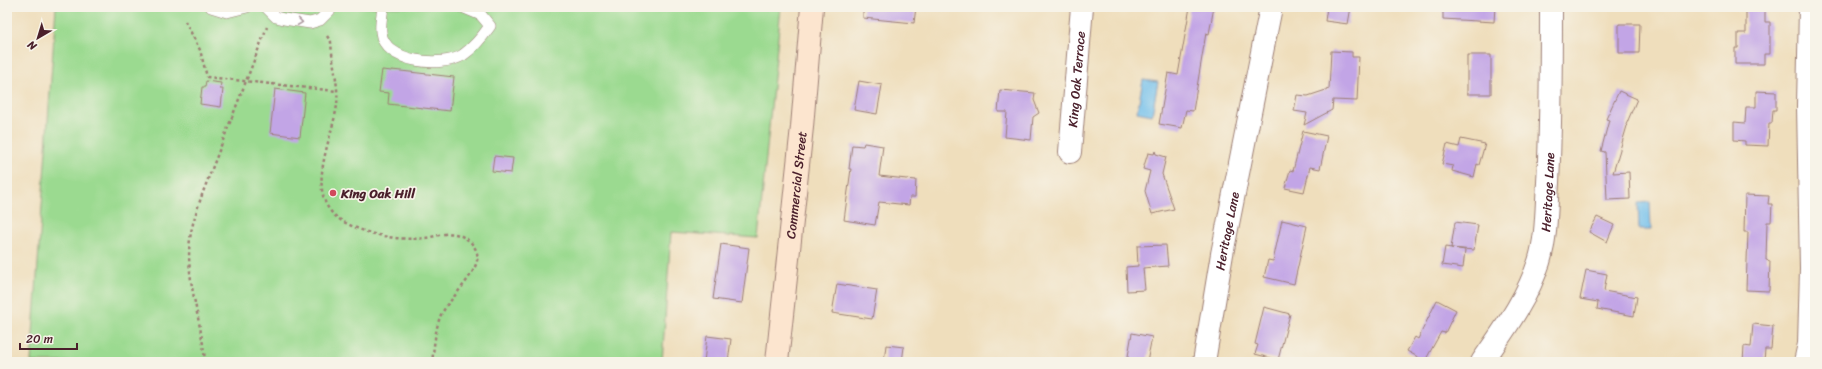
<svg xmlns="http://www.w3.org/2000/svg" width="1822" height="369" font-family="Sriracha,sans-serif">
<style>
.green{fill:#9bda90;stroke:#727c5e}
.water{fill:#72c0ec;stroke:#5e708c}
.building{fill:#c2a5e6}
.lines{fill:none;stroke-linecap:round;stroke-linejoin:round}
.lane-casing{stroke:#9c7e74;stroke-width:12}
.street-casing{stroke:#9c7e74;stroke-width:24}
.secondary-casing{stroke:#9c7e74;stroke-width:24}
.path{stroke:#9c7e74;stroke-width:2.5;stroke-dasharray:3 3;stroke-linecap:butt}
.lane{stroke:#fff;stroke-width:11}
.street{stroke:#fff;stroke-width:22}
.secondary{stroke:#fce5cf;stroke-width:22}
.oneway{stroke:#ae9aa0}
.poi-dot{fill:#d1495b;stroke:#f7f3e8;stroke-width:1.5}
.labels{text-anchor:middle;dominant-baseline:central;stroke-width:3.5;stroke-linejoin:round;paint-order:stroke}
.street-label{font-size:13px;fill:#4a1f2b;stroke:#f7f3e8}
.poi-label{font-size:13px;font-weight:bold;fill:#4a1f2b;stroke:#f7f3e8;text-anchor:start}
</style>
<rect width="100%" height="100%" fill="#f7f3e8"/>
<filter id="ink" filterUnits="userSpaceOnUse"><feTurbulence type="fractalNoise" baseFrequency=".025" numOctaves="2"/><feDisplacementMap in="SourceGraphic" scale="8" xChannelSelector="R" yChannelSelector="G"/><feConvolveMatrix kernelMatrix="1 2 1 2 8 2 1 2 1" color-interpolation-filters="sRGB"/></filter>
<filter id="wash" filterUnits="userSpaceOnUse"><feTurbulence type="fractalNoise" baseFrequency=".012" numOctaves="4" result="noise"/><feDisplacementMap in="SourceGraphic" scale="16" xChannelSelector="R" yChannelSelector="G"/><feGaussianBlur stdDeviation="0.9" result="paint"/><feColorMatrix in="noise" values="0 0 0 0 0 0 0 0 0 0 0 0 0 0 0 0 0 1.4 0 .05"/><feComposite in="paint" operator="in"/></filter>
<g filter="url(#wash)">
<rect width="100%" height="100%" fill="#efdebc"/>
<path class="green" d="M56 7H781L758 238 671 232 662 362H31Z"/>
<path class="water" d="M1143 80 1158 82 1152 115 1137 112Z
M1650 202 1651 230H1639L1638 203Z"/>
<g id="blocks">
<path class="building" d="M863 7H916L914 23 863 18Z
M1190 7H1214L1209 34 1206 33 1193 111 1186 110 1182 128 1159 124 1168 73 1178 75Z
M1327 7H1351L1348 24 1325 21Z
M1443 7H1495L1494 22 1443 19Z
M1746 7H1765V22H1770V54H1764V64H1735V48H1738V33H1746Z
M1619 24H1640L1639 53H1619Z
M1331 51 1352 52V57H1359L1357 101 1333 100 1332 110 1304 125 1307 113 1294 111 1297 95 1308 96 1329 89Z
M1467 55H1491V94H1467Z
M382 70 392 71V70L454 77 450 111 388 104 389 93 379 92Z
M206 81 221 83 220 89H223L221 107 200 104 202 87H205Z
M859 81 882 85 877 114 854 110Z
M275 89 305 93 300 137 270 133Z
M1000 90 1035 93 1034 100 1039 113 1033 117 1031 140 1005 137 1007 112H998Z
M1619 91 1637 99 1626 125 1627 126 1613 173 1629 172 1630 199 1607 200 1605 152 1601 151 1609 120 1606 119Z
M1756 91 1776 92V110H1773L1772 123H1769L1768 146 1745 145V141L1734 140V122L1745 123 1746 107H1756Z
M1303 131 1327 136 1320 169 1310 167 1304 192 1285 188 1290 170 1293 171Z
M1461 139 1485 144 1479 165 1477 164 1474 177 1452 171 1453 166 1442 164 1447 144 1459 147Z
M864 143 883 146 879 176 916 180 915 197H910L909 205 879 202 875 225 844 220 851 169H849L852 145 863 146Z
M1155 151 1156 154 1166 157 1162 174 1174 209 1152 214 1145 191 1150 171 1143 169 1148 153 1154 154Z
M494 156 513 158 511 173 492 171Z
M1745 195 1769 196 1768 204H1772L1771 222H1767L1766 260 1770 261 1769 291 1746 290 1748 232H1744Z
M1597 217 1614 225 1607 242 1589 232Z
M1282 220 1307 226 1294 284 1264 277 1268 260 1273 261Z
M1455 222 1478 225 1474 250 1451 248Z
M721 244 749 248 742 303 713 299Z
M1166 245 1168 266 1143 268 1145 290 1127 291 1126 267 1138 266 1137 246Z
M1445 247 1465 250 1463 268 1442 265Z
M1586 270 1607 274 1604 291 1637 297 1634 316 1597 309 1598 302 1580 299Z
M837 284 877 290 872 319 832 313Z
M1437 300 1456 310 1445 333 1441 332 1425 361 1407 351 1415 337 1418 339Z
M1264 307 1290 314 1278 360 1255 354 1258 345 1255 344Z
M1753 324 1773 326 1771 349H1765L1764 362H1743L1744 346 1751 347Z
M1132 333 1152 337 1147 362H1127Z
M707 336 731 339 728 362H704Z
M886 345 904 347 902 362H884Z"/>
</g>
</g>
<g filter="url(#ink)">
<use href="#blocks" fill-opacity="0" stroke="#9c7e74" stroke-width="1"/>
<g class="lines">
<defs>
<path id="lane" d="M211 7 227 12 247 7
M266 7 276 17 284 19 310 23 320 20 333 7
M383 7C382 15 380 24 381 32 384 63 442 68 463 55 473 48 483 36 490 26L481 15 462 7"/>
<g id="street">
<path id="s1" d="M1070 152 1082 7"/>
<path id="s2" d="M1204 362 1222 254 1271 7"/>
<path id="s3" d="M1482 362C1504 330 1527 299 1539 262 1547 236 1546 210 1548 183 1551 125 1551 66 1551 7"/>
<path d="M1805 362 1809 344 1811 269 1808 105 1810 7"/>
</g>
<g id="secondary">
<path id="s4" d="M777 362 802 127 812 7"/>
</g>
</defs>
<use href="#lane" class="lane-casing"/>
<use href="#street" class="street-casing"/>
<use href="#secondary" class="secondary-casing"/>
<path class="path" d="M185 21 200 50 207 77 336 91
M327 36 331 42C332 62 339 85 337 105 332 141 301 199 344 222 368 235 397 241 425 238 434 237 446 232 455 234 465 236 474 243 477 253 482 271 447 300 440 317 435 331 434 348 432 362
M205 362C202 321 185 280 190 239 192 223 198 207 203 192L267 27"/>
<use href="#lane" class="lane"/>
<use href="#street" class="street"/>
<use href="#secondary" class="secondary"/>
</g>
<defs><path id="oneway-chevron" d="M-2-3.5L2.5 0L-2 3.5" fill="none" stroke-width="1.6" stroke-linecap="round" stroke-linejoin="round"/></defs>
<use class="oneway" href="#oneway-chevron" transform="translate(300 22) rotate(8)"/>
</g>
<circle class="poi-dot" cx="333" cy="193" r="4"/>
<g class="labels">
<g class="street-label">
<text stroke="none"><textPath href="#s1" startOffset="73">King Oak Terrace</textPath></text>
<text stroke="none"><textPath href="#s4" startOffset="178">Commercial Street</textPath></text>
<text stroke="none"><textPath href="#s3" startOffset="186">Heritage Lane</textPath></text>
<text stroke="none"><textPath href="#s2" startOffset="133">Heritage Lane</textPath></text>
</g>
<g class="poi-label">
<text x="341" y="193">King Oak Hill</text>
</g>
</g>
<rect width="1822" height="369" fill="none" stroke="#f7f3e8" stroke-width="24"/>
<g transform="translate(38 38) rotate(218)" stroke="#f7f3e8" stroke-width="3" paint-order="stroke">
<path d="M0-3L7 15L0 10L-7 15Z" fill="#4a1f2b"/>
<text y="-6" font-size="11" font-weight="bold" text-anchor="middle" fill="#4a1f2b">N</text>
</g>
<path d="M20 343v6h57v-6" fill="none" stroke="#4a1f2b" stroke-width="2"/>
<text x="26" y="343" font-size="12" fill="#4a1f2b" stroke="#f7f3e8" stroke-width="3" paint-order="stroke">20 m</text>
</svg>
